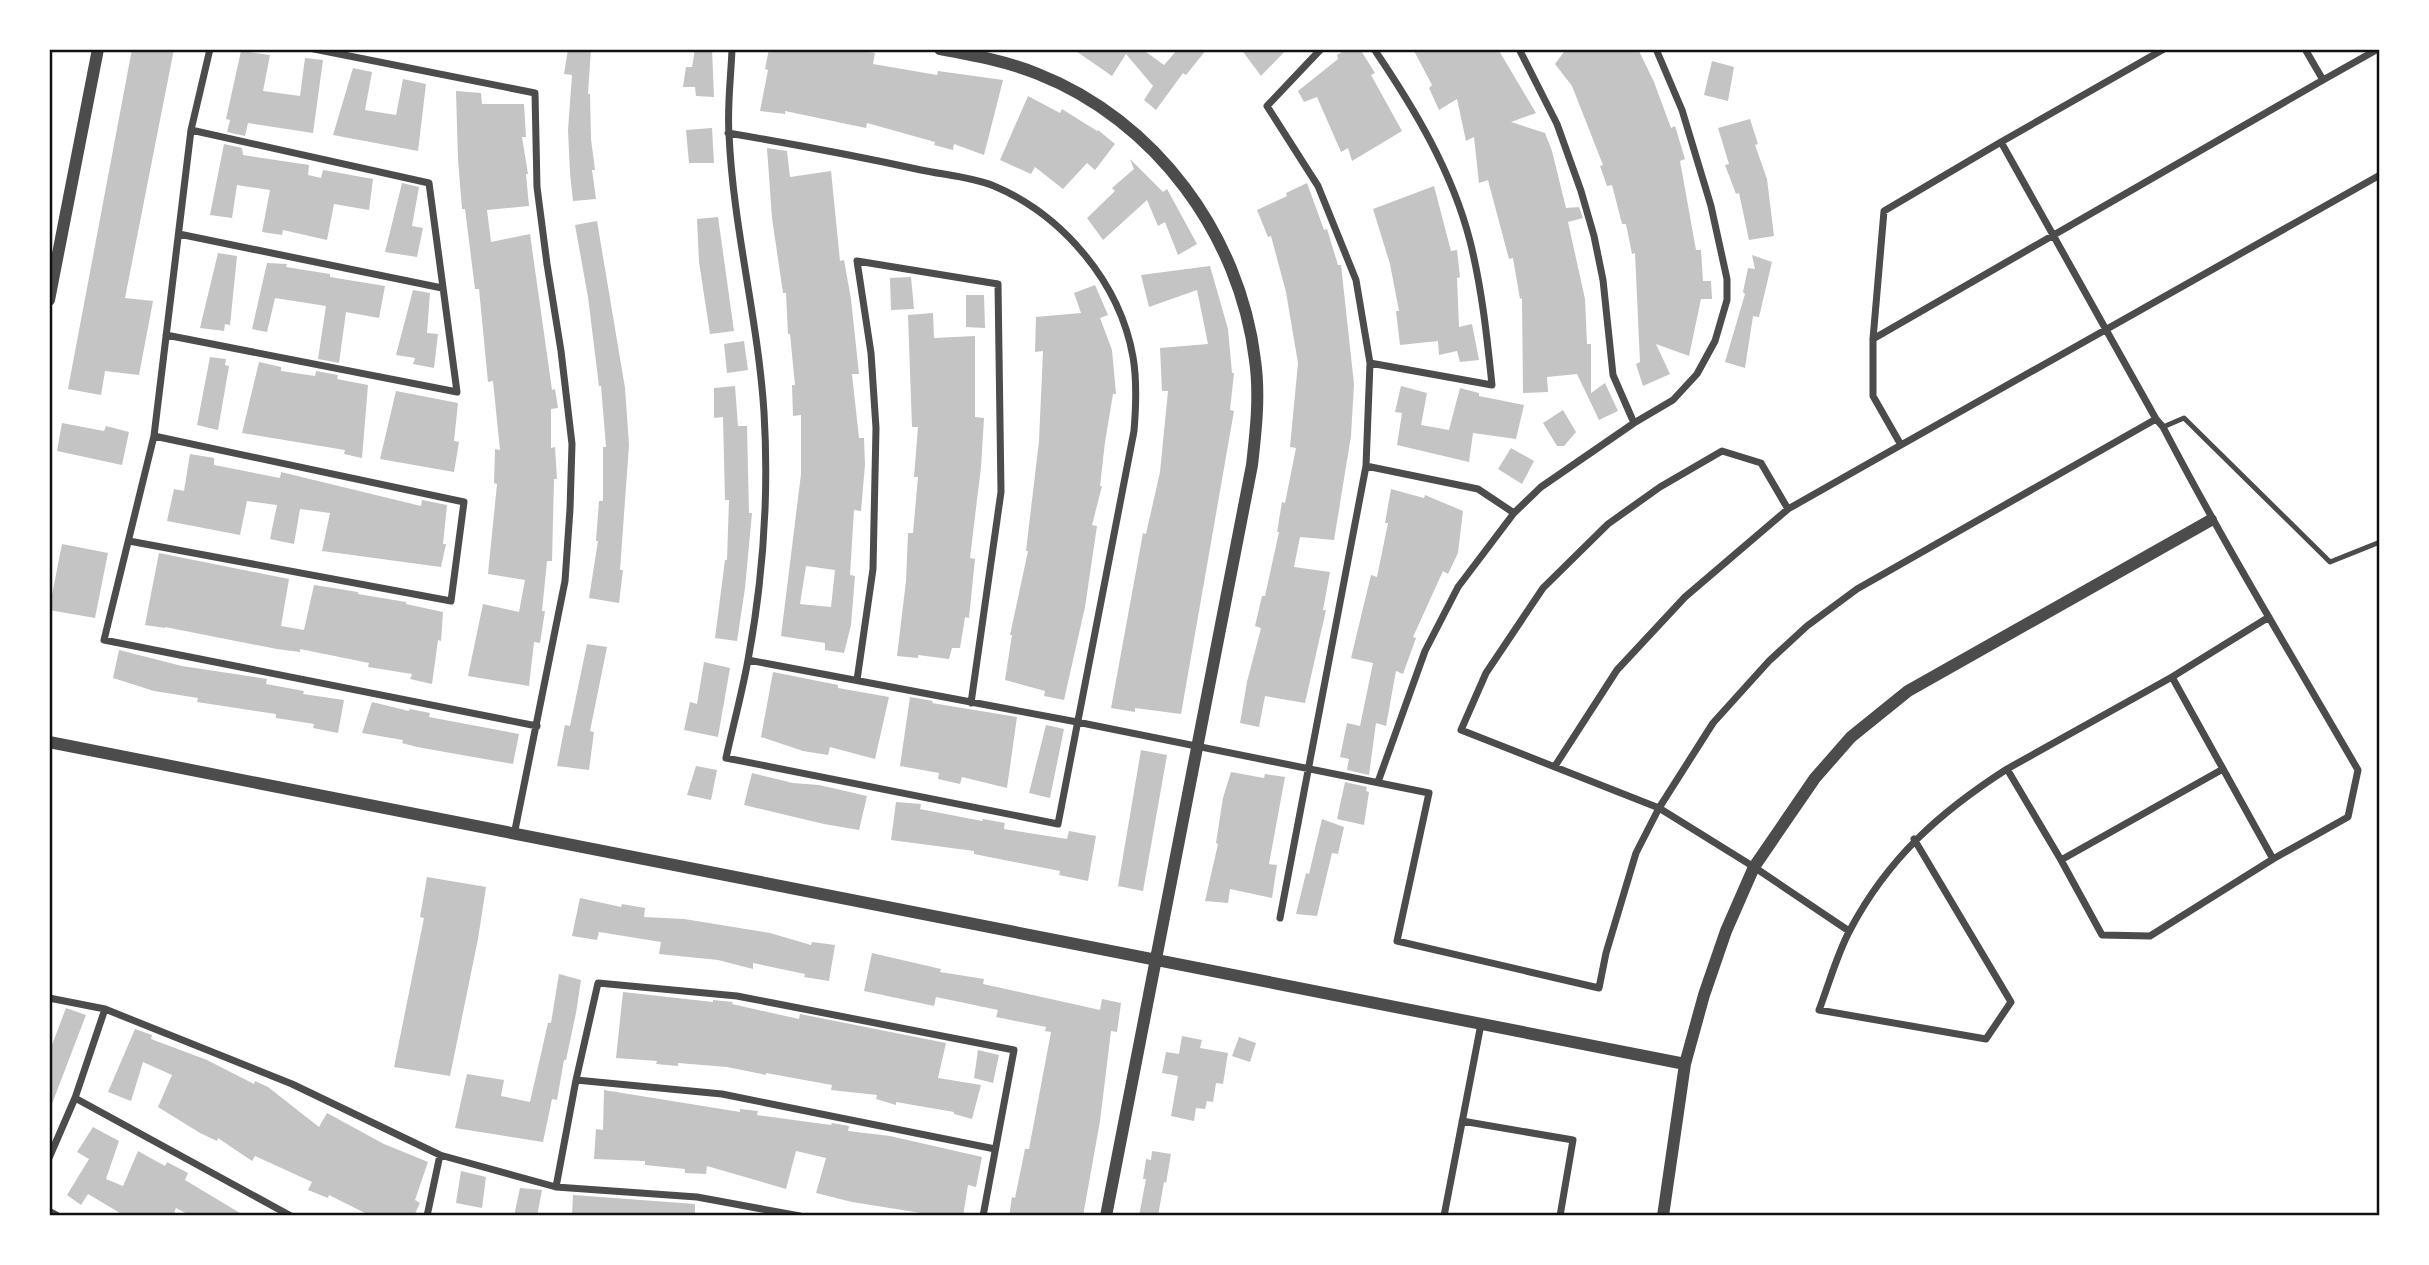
<svg xmlns="http://www.w3.org/2000/svg" width="2429" height="1265" font-family="'Archivo Narrow',sans-serif">
<style>
.building{fill:#c4c4c4;fill-rule:evenodd}
.lines{fill:none;stroke-linecap:round;stroke-linejoin:round}
.service{stroke:#4c4c4c;stroke-width:5}
.minor{stroke:#4c4c4c;stroke-width:7}
.tertiary{stroke:#4c4c4c;stroke-width:12}
.neatline{fill:none;stroke:#111;stroke-width:2.5}
</style>
<rect width="100%" height="100%" fill="#fff"/>
<path class="building" d="M132 49H174L125 298 153 301 139 375 105 371 101 395 68 389Z
M568 49H591L588 94H590L591 139 595 170H592L596 199 573 201 570 173 568 130 572 75 564 74Z
M695 49H712L714 97 696 96 695 87H683L686 67H692Z
M769 49H854L875 53 873 64 937 75 938 71 1003 80 984 155 954 144 953 150 934 145 935 142 867 123 866 128 785 111V114L760 111 768 70 765 69Z
M1073 49H1142L1164 65 1178 49H1207L1186 75 1183 73 1156 110 1144 100 1153 86 1126 54 1112 76Z
M1241 49H1287L1261 76Z
M1347 49H1360L1375 73 1371 75 1402 131 1352 161 1348 148 1341 152 1317 97 1304 102 1298 91 1338 59 1337 55Z
M1413 49H1498L1536 113 1511 122 1545 133 1552 151 1566 208 1579 207 1583 218 1568 222 1585 299 1587 344H1591V393L1605 383 1618 411 1599 420 1577 374 1547 377 1548 392 1523 393 1522 298 1520 299 1513 258 1509 259 1488 180 1479 183 1474 137 1466 141 1457 99 1439 110 1429 88 1432 85Z
M1566 49H1638L1654 82 1671 128 1675 126 1685 159 1680 161 1696 250H1701L1703 281H1711L1712 299H1701L1689 356 1656 344 1670 374 1643 386 1636 364 1640 362 1635 253 1632 254 1626 224H1622L1612 185 1607 186 1600 166 1603 165 1572 86 1555 64Z
M241 51 270 55 263 91 300 96 305 58 323 60 313 133 248 123 245 136 227 132 230 120 226 119Z
M1712 61 1734 67 1728 101 1704 95Z
M353 68 372 72 365 110 396 115 403 79 426 84 418 151 333 135Z
M456 91 481 93 482 104H524L526 137H522L528 174H526L529 206 487 210 491 242 530 234 552 390 555 389 558 408 551 409V448L555 447 557 479H554L552 561H547L542 611H545L540 643 534 642 529 686 468 676 483 604 519 612 525 580 488 574 497 484 494 483 495 449 500 450 493 381 488 382 479 289H475L465 209H462L458 159Z
M1028 96 1060 113 1062 109 1097 131 1098 130 1115 144 1095 170 1087 163 1063 189 1035 167 1031 174 1000 160Z
M1750 119 1758 144 1755 145 1767 179 1774 236 1749 240 1739 193 1736 194 1725 165 1729 164 1718 128Z
M712 128 714 163H689L686 130Z
M224 144 242 148 243 155 309 165 308 175 321 178 323 170 373 179 369 210 334 204 327 240 283 230 282 235 262 232 270 190 237 185 232 218 210 215Z
M767 148 787 151 790 177 831 171 840 261 844 260 851 299 859 374H852L859 438H864L865 465 861 511 854 510 850 575 855 576 851 625 844 653 825 650V643L781 636 801 474V415L793 416 792 385H795L790 334H788L786 293H783L772 218ZM806 566 835 570 831 607 800 604Z
M1130 159 1163 192 1167 189 1197 244 1178 255 1165 222 1158 226 1147 200 1103 240 1087 218 1115 191 1112 188 1134 169Z
M402 183 419 187 412 226 423 228 417 257 385 252Z
M1307 183 1324 230 1327 229 1338 265H1341L1354 384 1351 436 1334 540 1300 537 1294 567 1330 572 1323 610H1326L1305 703 1265 696 1259 727 1240 723 1247 682 1261 628 1255 626 1262 596H1265L1279 532H1277L1282 502 1285 503 1296 448 1290 447 1298 363 1286 292 1271 236 1268 237 1257 210 1287 196 1286 193Z
M1434 186 1451 251 1457 250 1460 277 1457 278 1459 327 1472 324 1479 360 1460 362 1457 351 1439 355 1438 341 1400 345 1396 311H1399L1390 264 1373 209Z
M718 217 734 331 710 334 699 262 697 219Z
M597 221 625 388 629 445 620 570H623L619 603 589 598 598 541H596L599 501H603V447H606L601 386H599L588 297 575 225Z
M218 253 237 256 230 325 225 324 224 331 200 328Z
M1752 255 1772 262 1759 317 1753 316 1745 368 1725 362 1745 294 1743 292 1748 268 1755 269Z
M267 263 287 264 286 267 330 274V277L385 286 379 318 346 312 339 363 318 359 326 306 275 298 267 332 252 329Z
M1210 266 1228 329 1232 373H1234L1230 410 1234 411 1181 714 1135 708V712L1111 708 1143 533 1146 534 1160 472 1168 391H1162L1160 348 1208 344 1197 290 1149 307 1141 275Z
M911 277 914 309 891 310 890 278Z
M1095 285 1108 315 1100 318 1112 350 1116 394H1113L1105 442 1100 486H1102L1092 525 1097 526 1085 607 1064 700 1044 696 1045 691 1005 680 1012 635H1010L1028 551H1026L1039 441 1043 351 1035 352 1036 317 1081 313 1074 293Z
M413 290 430 293 427 333 438 334 434 368 413 364 415 358 396 355Z
M966 295H984L985 328 966 327Z
M933 313 934 338 975 336V417L984 418 981 467 970 558 975 559 969 618 965 617 960 648H952L949 659 918 655V658L897 656 906 581 908 533H913L918 477H914L918 427H912L908 315Z
M744 341 748 370 727 373 724 344Z
M210 357 226 359 225 365 229 366 218 430 197 425Z
M259 362 281 367V371L315 376 316 371 338 375 337 379 368 385 362 458 344 454 345 450 242 433Z
M735 386 738 426H747L749 513H752L745 588 737 641 715 638 725 560H727L729 500H725L723 417 714 418V388Z
M1401 386 1427 393 1421 425 1449 430 1460 388 1479 393V396L1524 405 1516 439 1473 433 1469 462 1397 445 1402 413 1395 412Z
M396 391 458 403 454 441 459 442 454 472 380 459Z
M1563 410 1576 432 1564 446H1557L1543 423Z
M62 423 104 431 106 426 129 432 122 465 57 451Z
M1511 448 1534 461 1522 484 1498 469Z
M190 454 214 458V465L280 478 281 472 421 506 422 500 447 505 443 544H446L441 567 322 551 330 513 300 509 294 544 270 539 277 505 247 501 240 535 167 521 174 489 184 491Z
M1391 489 1424 498 1425 495 1463 511 1458 553 1448 574 1443 571 1413 637 1416 638 1403 674 1396 671 1386 726 1376 723 1369 775 1347 770 1349 759 1340 757 1347 723 1360 726 1373 663 1351 658 1371 575 1377 577 1388 523H1385Z
M62 544 108 553 95 618 49 610Z
M159 553 289 579 281 626 304 630 314 585 358 592V594L406 602V604L443 612 441 641 438 640 432 684 410 679 412 674 368 667 369 663 300 649V652L277 649 165 627V628L145 625Z
M587 644 607 647 590 731 594 732 589 770 557 766 565 725 570 726Z
M119 650 182 666 267 679 266 684 304 691 303 694 344 700 338 733 313 728 314 724 276 718V714L197 702 198 698 154 691 113 678Z
M704 662 730 668 718 737 684 730 690 702 697 704Z
M773 672 838 685V688L889 697 875 759 830 747 828 755 803 751 761 737Z
M910 697 933 701 932 703 1017 717 1007 788 962 777 960 784 938 779 939 773 900 766Z
M372 702 409 711 410 709 430 713 429 717 519 734 513 764 417 747 402 743 403 740 362 733Z
M1046 725 1064 729 1050 798 1029 793Z
M1141 750 1167 755 1143 891 1118 886Z
M696 766 717 770 711 800 687 795Z
M1231 772 1264 778 1265 774 1285 777 1269 864 1277 865 1272 898 1230 889 1228 903 1205 901 1218 844 1216 843 1223 798Z
M752 773 793 783 819 785 867 796 859 830 824 824 744 805Z
M1345 782 1367 787 1366 791 1369 792 1364 825 1337 819Z
M896 802 921 804 920 809 982 821 983 819 1005 823 1004 829 1067 839 1069 831 1096 836 1088 881 1059 875 1060 871 974 854V851L891 840Z
M1322 819 1344 827 1338 854 1332 853 1317 916 1296 914 1306 873 1309 874Z
M427 877 486 887 478 939 450 1076 394 1067 424 918 420 917Z
M580 898 621 907 622 904 645 908 644 917 684 919 770 933 811 945 812 942 835 945 829 981 804 977 805 974 753 963V969L718 960 659 954 661 942 599 932 597 940 572 936Z
M872 953 941 969 940 972 984 979 983 984 1100 1010 1102 999 1121 1003 1117 1032 1111 1031 1100 1121 1083 1216H1009L1012 1197 1015 1198 1025 1149H1029L1051 1032 1045 1031 1046 1027 996 1017 998 1010 936 997 934 1006 864 991Z
M559 974 581 980 576 1013 566 1060H564L557 1100 552 1099 543 1142 455 1128 467 1074 504 1080 501 1096 530 1102 548 1023H551Z
M623 992 713 1002V1000L733 1002 732 1004 799 1019 800 1014 946 1043 938 1078 981 1085 972 1119 954 1114V1112L896 1102V1105L876 1099 877 1095 831 1090 832 1085 766 1073V1075L727 1067 678 1063V1066L656 1064 657 1061 616 1058Z
M66 1008 86 1015 50 1109 49 1053Z
M135 1029 152 1035 151 1039 207 1060 254 1084 255 1081 268 1087 319 1127 327 1113 384 1144 428 1162 415 1200 420 1203 414 1216H371L329 1195 328 1198 308 1190 312 1182 255 1156 252 1161 218 1138 217 1141 200 1133 158 1107 172 1075 143 1062 131 1101 108 1092Z
M1182 1036 1202 1040 1200 1048 1228 1053 1223 1084 1216 1083 1213 1102 1207 1101 1205 1109 1196 1108 1194 1121 1171 1116 1178 1076 1162 1073 1166 1052 1179 1054Z
M1239 1037 1256 1043 1250 1062 1232 1056Z
M978 1050 999 1055 993 1083 974 1078Z
M604 1090 740 1112V1109L758 1111 757 1115 831 1125 832 1123 849 1126 848 1131 890 1136 982 1157 976 1187 968 1185 963 1216H940L852 1202 816 1193 826 1158 796 1151 786 1189 707 1166 706 1174 685 1173V1169L645 1165V1161L594 1159 596 1129 603 1130Z
M93 1127 119 1141 106 1179 123 1186 138 1151 165 1166 167 1162 188 1173 185 1180 245 1216H191L176 1208 173 1216H125L88 1194 81 1205 67 1195 89 1159 77 1152Z
M1152 1151 1171 1154 1166 1183 1164 1182 1158 1216H1139L1146 1179H1143L1146 1159 1151 1160Z
M461 1171 486 1177 482 1208 456 1203Z
M520 1188 542 1190 537 1216H514Z
M573 1195 695 1204V1216H572Z"/>
<g class="lines">
<path class="service" d="M2163 427 2184 418 2330 562 2380 542"/>
<path class="minor" d="M210 49 191 130 154 436 104 640 537 726
M314 49 535 93 537 187 547 264 561 351 572 444 570 509 565 581 514 835
M1321 49 1267 106 1318 186 1356 280 1370 363 1366 466
M1519 49 1557 124 1581 191 1594 236 1603 280 1613 375 1634 423
M2164 49 2001 142 2156 419 2163 427C2224 544 2292 656 2358 770L2348 817 2273 859 2150 936 2102 935 2061 860 2007 769 2172 677 2269 617
M2305 49 2323 80 2378 49
M728 133C793 144 857 156 921 170 945 175 972 177 994 186 1063 215 1120 283 1133 357 1137 380 1136 407 1134 431L1058 824 726 758C733 726 742 693 748 660 763 579 769 494 764 412 758 319 733 227 729 134 727 106 731 77 732 49
M2001 142 1884 211 1873 339V396L1901 445 2380 175
M179 234 442 288
M166 335 457 392 429 183 191 130
M1873 339 2323 80
M1370 363 1492 385C1487 337 1482 289 1470 241 1452 171 1414 108 1374 49
M129 541 451 601 464 502 154 436
M748 660 1077 722 1429 793 1397 941 1599 988 1606 953 1636 853 1659 808 1461 730 1486 673 1543 588 1608 524 1660 487 1722 451 1761 463 1788 509 1901 445
M2172 677 2273 859
M857 680 873 569 876 428 871 353 857 261 998 284 1001 492 971 703
M1555 766 1617 670 1685 597 1788 509
M1378 782 1425 651 1458 587 1514 513 1541 487 1634 423 1673 400 1697 374 1715 341 1727 300V279L1711 206 1682 110 1656 49
M1914 839 2011 1002 1986 1039 1819 1010C1829 984 1837 954 1850 930 1888 858 1940 812 2007 769
M2061 860 2223 769
M1280 918 1366 466 1478 489 1514 513
M1849 931 1754 867 1659 808 1713 723 1769 661 1807 626 1857 589 2156 419
M49 998 105 1009 292 1084 440 1155 556 1187 697 1197 800 1216
M576 1080 722 1094 995 1149
M75 1098 291 1216
M1462 1121 1573 1140 1560 1216
M49 1158 75 1098 105 1009
M556 1187 576 1080 598 983 737 996 1014 1050 983 1216
M49 1211 58 1216
M427 1216 440 1155
M1444 1216 1481 1024"/>
<path class="tertiary" d="M940 49C973 55 1006 61 1038 74 1155 120 1240 235 1255 360 1260 395 1256 430 1252 465L1106 1216
M49 300 98 49
M49 742 1685 1064 1704 995 1726 931 1754 867 1815 778 1851 737 1908 691 2211 520
M1663 1216 1685 1064"/>
</g>
<rect width="2429" height="1265" fill="none" stroke="#ffffff" stroke-width="102"/>
<rect x="51" y="51" width="2327" height="1163" class="neatline"/>
</svg>
